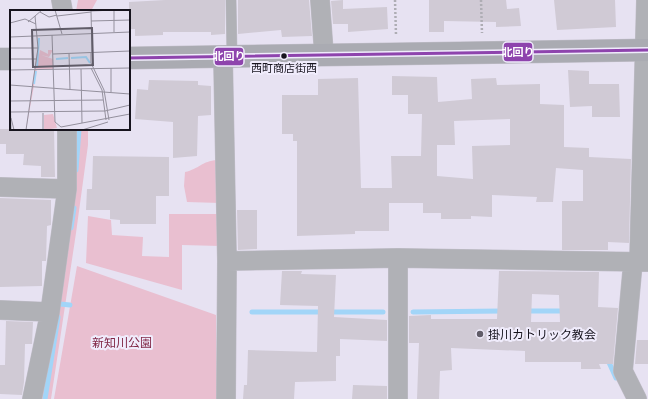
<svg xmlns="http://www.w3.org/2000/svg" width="648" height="399" font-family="Ubuntu,'Noto Sans JP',sans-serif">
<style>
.green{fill:#e9bfd0}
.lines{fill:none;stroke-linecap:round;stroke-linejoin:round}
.stream{stroke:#a2d5f8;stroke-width:5}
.building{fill:#d0cad5;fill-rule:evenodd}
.lane-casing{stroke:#c2bfca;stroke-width:11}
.street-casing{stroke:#c2bfca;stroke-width:20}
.primary-casing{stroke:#c2bfca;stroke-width:23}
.path{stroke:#aeadb4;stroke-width:2.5;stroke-dasharray:2 2;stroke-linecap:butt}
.lane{stroke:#b0b1b6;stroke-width:10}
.street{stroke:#b0b1b6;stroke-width:19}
.primary{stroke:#aaabb2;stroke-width:22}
.bus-1-casing{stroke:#f0ecfc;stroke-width:6}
.bus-1{stroke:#8e44ad;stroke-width:3}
.bus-dot{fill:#17141e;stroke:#f0ecfc;stroke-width:1.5}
.poi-dot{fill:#605c68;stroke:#f0ecfc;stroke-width:1.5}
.labels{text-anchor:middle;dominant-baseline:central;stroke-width:4;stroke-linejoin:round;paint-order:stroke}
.bus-label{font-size:11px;fill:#17141e;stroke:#f0ecfc}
.poi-label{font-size:12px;fill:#17141e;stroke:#f0ecfc;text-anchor:start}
.park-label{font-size:12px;fill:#812847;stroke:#f0ecfc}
.inset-river{fill:none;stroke:#a2d5f8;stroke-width:2}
.inset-road{fill:none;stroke:#94909d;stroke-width:1}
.view{fill:#605c68;fill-opacity:0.15;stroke:#605c68;stroke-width:2}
.inset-edge{fill:none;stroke:#17141e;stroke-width:2}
.line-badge{stroke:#f0ecfc;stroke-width:1.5}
.badge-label{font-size:11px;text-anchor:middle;font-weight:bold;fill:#fff}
</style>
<rect width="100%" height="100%" fill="#e7e2f2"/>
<path class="green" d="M78 0H97L91 11H76Z
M75 129H88V145L76 233 51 399H36Z
M217 160 220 203 187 202 184 186 185 172C199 169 202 161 217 160Z
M169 214H221L220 246 182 245V290L86 263 88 216 111 220 112 235 143 237 142 256 169 257Z
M77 266 216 315 217 399H54Z"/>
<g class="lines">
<path class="stream" d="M76 170 79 129
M71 228 74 208
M60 304 70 305
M525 311H565
M252 312H383
M413 312 503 311
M607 358 616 378
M45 399 58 317"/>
</g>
<path class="building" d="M165 0H225V34L211 35V32H163V35L135 36V29H129V2Z
M238 0H309L312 36 282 37 281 30 238 34Z
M343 0V9L387 7 388 29 348 32V24H333L331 1Z
M429 0H506L507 9 519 8 521 26 496 27V22L444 21V32H429Z
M554 0H615L616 27 557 30Z
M568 70 589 71V84H619L620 117H592V106L570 107Z
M392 76 437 77 438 102 472 99 471 79 496 78 497 85 540 84V104L564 105V147L589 148V157L631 159 629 243 608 242V250H562V201H583V170L556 168 553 202H536L537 197 492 195V217L471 216V219H441V213H423V203H389V231H355V234L297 236V141H293V134H282V95H318V79L358 78 361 188H392L391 156H421L422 114H408V95H392ZM510 119V145L472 146 473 179 437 176V145H455L454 121Z
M149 80 198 81V85L211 86V115L198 116 197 156 173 158V122L135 119 137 89 148 90Z
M0 129H54L55 177H41V166L23 165 24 154H6V144H0Z
M93 156 169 157V196H156V224H120V220L110 219V210H86L87 189H92Z
M0 198 51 200V225L47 226 46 261H42V286L0 287Z
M237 210H257V249L238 250Z
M282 271H302L301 274 336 275 334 317 387 320V341L340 339V356H336V381L295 382 294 399H243L244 385H247L248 350 317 352 318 306 280 305Z
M499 271 599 272 598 307 618 308 613 364H599L601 369H581V362H525V351L451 348 452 370 440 371 439 399H417L419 343H409V316L431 315V319H497ZM532 294 559 295 560 322H531Z
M6 321 33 322 32 344H25L24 382 22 395 0 394V365H5Z
M637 340H648V364H635Z
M353 385 387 386V399H352Z"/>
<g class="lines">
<defs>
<path id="lane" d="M231 0 232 56"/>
<path id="street" d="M61 0 63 11
M320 0 324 54
M223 57 227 261 226 399
M0 187 67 189
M398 258V399
M227 261 398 258 648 262
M633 262 623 371 637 399
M639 262 646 0
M0 310 50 312
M32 399 50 312 67 189V129"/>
<path id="primary" d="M129 58 648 50
M0 59H11"/>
</defs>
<use href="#lane" class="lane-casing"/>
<use href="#street" class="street-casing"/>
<use href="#primary" class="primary-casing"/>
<path class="path" d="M395 0 396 35
M481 0 482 33"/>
<use href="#lane" class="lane"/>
<use href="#street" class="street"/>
<use href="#primary" class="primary"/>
<defs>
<path id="bus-1" d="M129 58 648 50"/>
</defs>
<use href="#bus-1" class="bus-1-casing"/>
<use href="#bus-1" class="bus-1"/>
</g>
<circle class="bus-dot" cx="284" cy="56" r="3.5"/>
<circle class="poi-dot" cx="480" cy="334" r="4"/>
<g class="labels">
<g class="bus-label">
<text x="284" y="68">西町商店街西</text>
</g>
<g class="poi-label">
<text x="488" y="334">掛川カトリック教会</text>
</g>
<g class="park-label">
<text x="122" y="342">新知川公園</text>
</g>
</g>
<g transform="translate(10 10)">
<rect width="120" height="120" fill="#e7e2f2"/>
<path d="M29 28V45L30 40 38 44V40H43L39 47 31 45 43 49V59H27L16 120ZM43 104 47 118 34 120V105Z" fill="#e9bfd0"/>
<path class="inset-river" d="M61 48 76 47 80 53M46 49 58 48M27 58 29 28M24 74 26 61"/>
<path class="inset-road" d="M45 0 52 24M81 1 104 0V22M81 1 82 43M30 2 39 7 47 5M47 6 81 2M81 11 120 10M18 12 32 0M0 13 15 9 26 14M42 25 45 112 51 117 120 104M0 27 120 22M0 38H28M59 43 60 80M81 43V53L94 80 99 110M43 44 120 41M0 49H27M81 58 92 80 96 110M101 58V82M71 59 72 113M0 60 120 58M0 75 120 84M0 79 1 120M0 91 93 90M0 102 95 101 120 95M33 103V120M1 108 4 120M16 120 28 38 25 6M72 120 98 112"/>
<path class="view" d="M82 18 83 55 23 57 22 20Z"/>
<rect width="120" height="120" class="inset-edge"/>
</g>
<g class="line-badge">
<rect x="503" y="42" width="30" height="20" rx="4" fill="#8e44ad"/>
<rect x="214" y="47" width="30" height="19" rx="4" fill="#8e44ad"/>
</g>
<g class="badge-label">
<text x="518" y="56">北回り</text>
<text x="229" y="60">北回り</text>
</g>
</svg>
